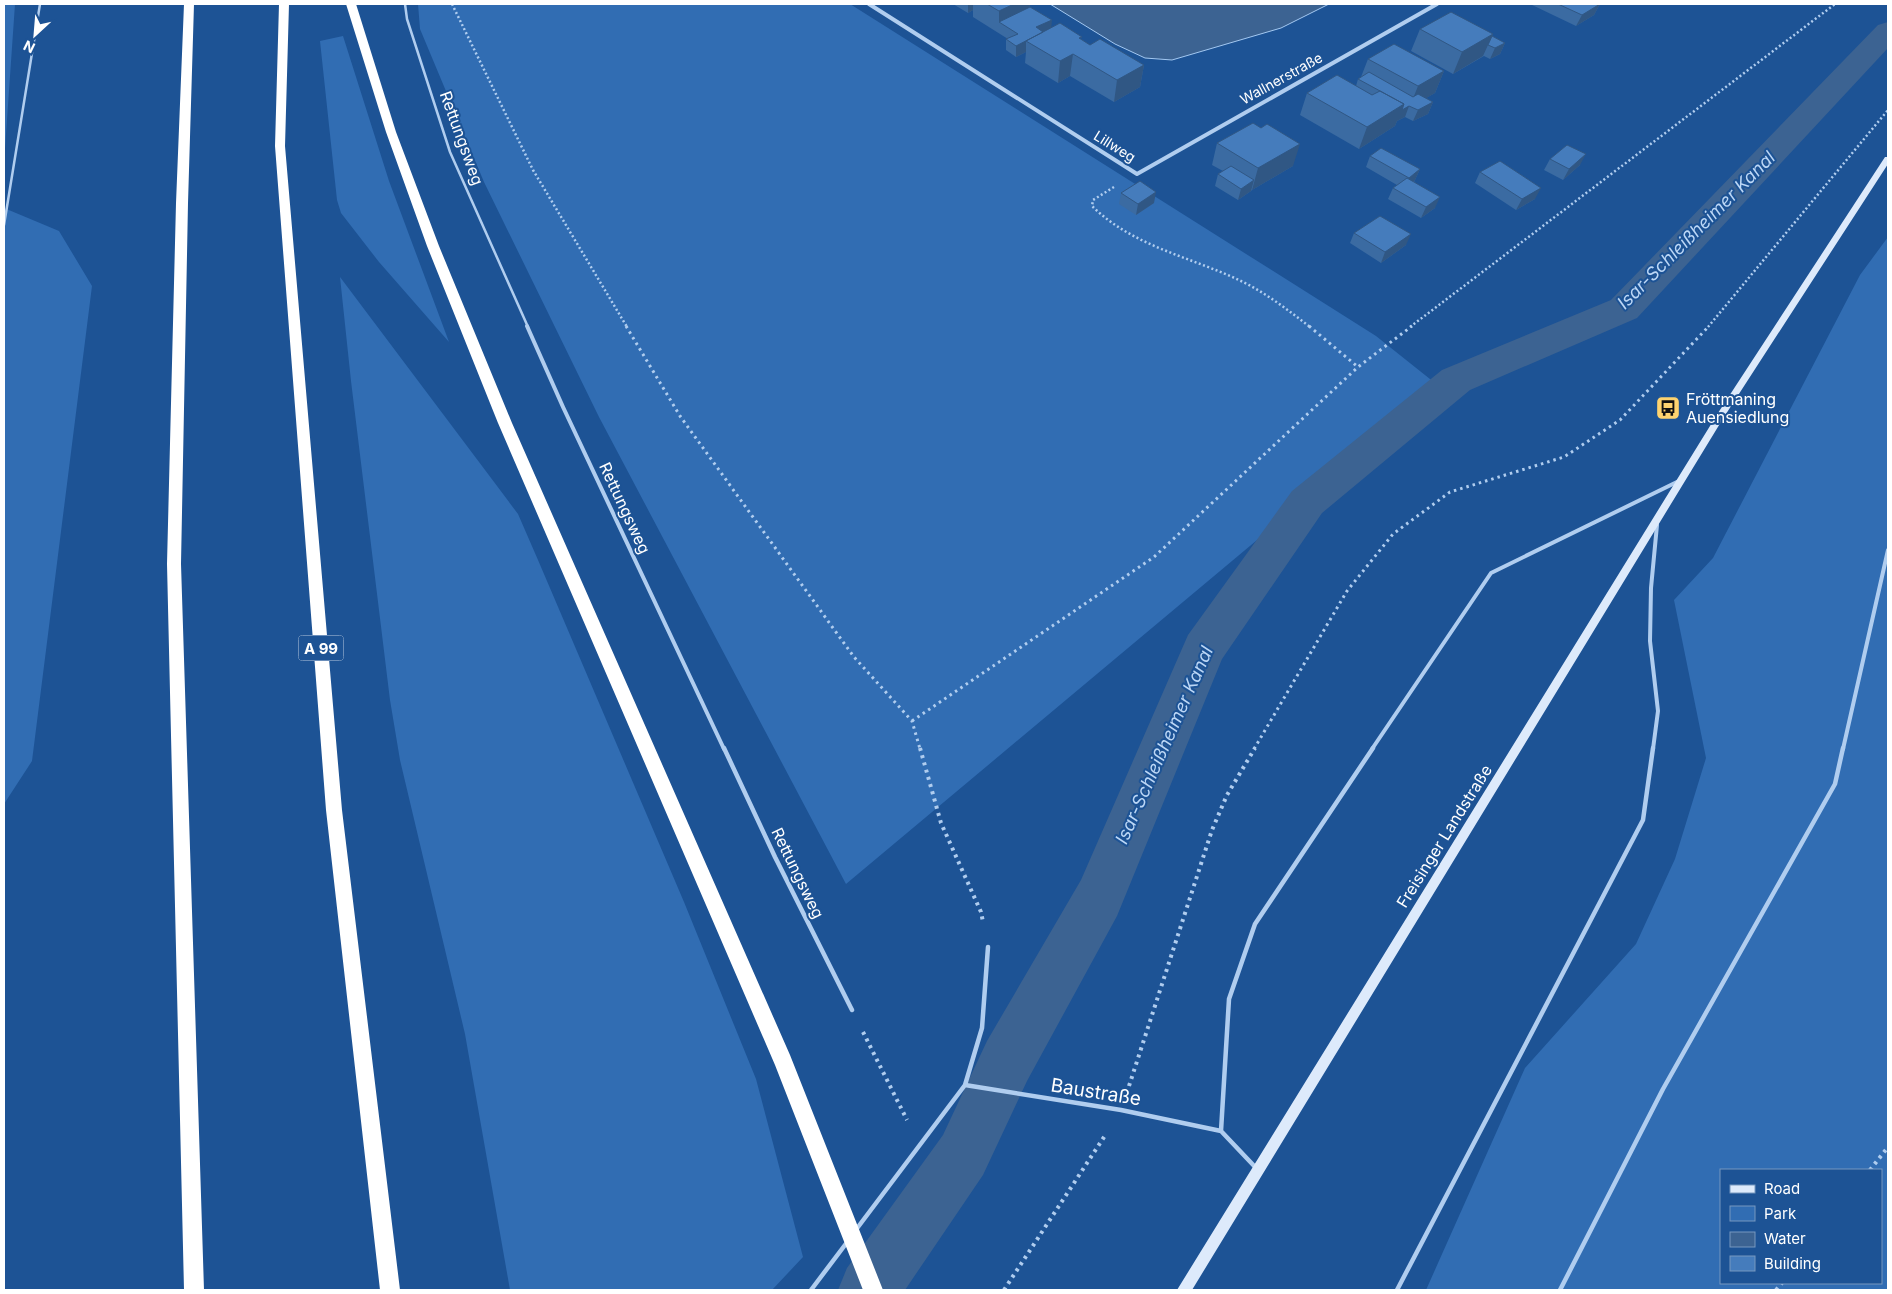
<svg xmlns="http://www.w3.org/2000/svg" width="1892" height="1294" font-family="Inter,sans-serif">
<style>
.green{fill:#316db3;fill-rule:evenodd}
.water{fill:#3c6392;stroke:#a3c8f1}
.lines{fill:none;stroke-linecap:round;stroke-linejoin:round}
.canal{fill:#3c6392;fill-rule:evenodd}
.path-far2{stroke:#b0cdef;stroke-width:2.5;stroke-dasharray:2 2.5;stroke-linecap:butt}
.path-far1{stroke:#b0cdef;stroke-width:3;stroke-dasharray:2.5 4;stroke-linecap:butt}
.path{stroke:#b0cdef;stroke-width:4;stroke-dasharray:3 4.5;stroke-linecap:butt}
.lane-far2{stroke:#b0cdef;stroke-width:2.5}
.lane-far1{stroke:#b0cdef;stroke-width:4}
.lane{stroke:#b0cdef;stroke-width:4.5}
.street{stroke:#b0cdef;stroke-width:4}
.secondary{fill:#ddeafb;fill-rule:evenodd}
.highway{fill:#fff;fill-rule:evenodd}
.wall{fill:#3b6ba2}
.shaded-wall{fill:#305784}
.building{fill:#457cbc;stroke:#305784}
.labels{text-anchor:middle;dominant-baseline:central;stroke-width:4;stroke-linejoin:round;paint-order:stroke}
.far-street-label{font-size:14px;fill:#fff;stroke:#1d5395}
.shield{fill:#1d5395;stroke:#bbcbdf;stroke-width:1}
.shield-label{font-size:15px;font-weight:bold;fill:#fff}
.street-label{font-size:16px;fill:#fff;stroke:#1d5395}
.poi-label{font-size:16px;fill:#fff;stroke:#1d5395;text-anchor:start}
.water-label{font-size:18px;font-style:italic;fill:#bcd7f6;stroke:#1d5395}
.near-street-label{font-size:19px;fill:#fff;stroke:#1d5395}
</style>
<rect width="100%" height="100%" fill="#1d5395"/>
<path class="green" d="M4 4H15L4 163Z
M418 4H850L1376 336 1440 387 846 884 599 417 484 182 420 29Z
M343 36 389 181 449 342 379 262 341 213 337 200 320 41Z
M4 208 59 231 92 286 32 761 4 804Z
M1888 237V1290H1426L1525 1068 1636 944 1675 859 1706 758 1674 600 1713 558 1860 275ZM1721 1170H1881V1283H1721Z
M340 277 518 514 538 560 684 902 756 1079 803 1257 772 1290H510L465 1034 400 760 390 700 351 381Z"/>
<path class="water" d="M1050 4H1329L1281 28 1172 60 1145 58 1115 44Z"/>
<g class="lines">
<path class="canal" d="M1888 22V48L1637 318 1470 390 1322 513 1222 659 1117 916 1027 1081 983 1175 905 1290H838L847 1268 943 1135 987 1041 1081 880 1188 635 1292 491 1442 370 1611 300 1878 25Z"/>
<path class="path-far2" d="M452 4 533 170 627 327
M1114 187 1093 200 1092 206C1132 246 1191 257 1241 281 1266 293 1288 310 1310 327
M1410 327 1835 4
M1708 327 1888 110"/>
<path class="path-far1" d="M626 326 680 416 854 657 912 721 920 749
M1309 326 1358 367
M912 721 1154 557 1358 367 1412 326
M1254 749 1347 591 1393 534 1450 492 1564 457 1620 420 1709 326"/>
<path class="path" d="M920 748 941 823 981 912 983 922
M863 1032 907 1120
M1129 1086 1212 830 1227 795 1255 748
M1870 1170 1888 1147
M1004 1290 1106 1134
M1776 1290 1782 1283"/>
<path class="lane-far2" d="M405 4 407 19 450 152 528 327
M4 225 40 4"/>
<path class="lane-far1" d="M527 326 563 407 724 749
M1372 749 1491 573 1679 481
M1653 749 1658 711 1650 641 1651 588 1657 525
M1843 749 1888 550"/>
<path class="lane" d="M724 748 775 857 852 1010
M965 1085 982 1028 988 947
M1257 1169 1221 1131 1229 999 1255 924 1373 748
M855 1231 965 1085 1121 1110 1221 1131
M811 1290 848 1241
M1397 1290 1643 820 1653 748
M1560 1290 1663 1089 1835 784 1843 748"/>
<path class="street" d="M869 4 1137 174 1437 4"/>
<path class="secondary" d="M1885 157H1888V164L1724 417 1192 1290H1177L1718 413Z"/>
<path class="highway" d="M184 4H194L188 203 181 564 204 1290H184L167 564 176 203Z
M279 4H289L285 146 342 810 400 1290H380L326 810 275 146Z
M346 4H356L396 132 439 246 512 423 790 1055 883 1290H863L775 1065 498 423 427 246 386 132Z"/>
</g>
<path class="wall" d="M953 4H1030V7L1051 28 1082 40 1090 45 1144 65 1140 87 1114 102 1070 76 1058 83 1025 63 1026 52 1016 57 1006 50V39H1008L973 17V10L968 13Z
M1530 4H1600L1594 15 1576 26Z
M1420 29 1493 34 1492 36 1505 43 1500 54 1490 59 1484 56 1453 74 1411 51Z
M1368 59 1444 71 1435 93 1426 98 1433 102 1428 114 1413 121 1405 117 1397 121 1395 126 1359 149 1300 115 1307 93 1356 86 1358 79 1361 77Z
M1217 143 1293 166 1252 190 1251 191 1238 200 1215 186 1218 174 1223 171 1212 165Z
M1370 156 1420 169 1415 180 1414 181 1435 208 1421 218 1388 199 1393 188 1397 185 1366 167Z
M1550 159 1580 165 1563 180 1544 170Z
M1480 172 1535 199 1516 210 1475 183Z
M1121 193 1154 203 1136 215 1119 204Z
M1354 233 1406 245 1381 263 1350 243Z"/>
<path class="shaded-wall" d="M968 4H973V10L968 13Z
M1014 4H1030L1029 18 999 22V11Z
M1600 4 1594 15 1576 26 1582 15Z
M1052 20 1051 31 1026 41V52L1016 57V46L1036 27Z
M1493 34 1483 56 1453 74 1462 52Z
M1505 43 1500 54 1490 59 1495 48Z
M1073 54 1070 76 1058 83 1060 61Z
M1144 65 1140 87 1114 102 1117 80Z
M1444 71 1435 93 1411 107 1410 106 1418 86Z
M1433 102 1428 114 1413 121 1418 110Z
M1404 104 1409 106 1405 117 1397 121 1395 126 1359 149 1367 127Z
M1300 144 1293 166 1252 190 1258 168Z
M1586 154 1580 165 1563 180 1569 169Z
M1420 169 1415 180 1405 189 1409 178Z
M1254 180 1251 191 1238 200 1241 189Z
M1541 188 1535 199 1516 210 1522 199Z
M1156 192 1154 203 1136 215 1138 204Z
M1440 197 1435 208 1421 218 1426 207Z
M1411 234 1406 245 1381 263 1385 252Z"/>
<path class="building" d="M987 4H1014L999 11Z
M1558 4H1600L1582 15Z
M1030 7 1052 20 1036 27 1043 32 1016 46 1006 39 1018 34 999 22Z
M1451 12 1493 34 1462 52 1420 29Z
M1060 23 1082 37 1079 38 1090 45 1100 39 1144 65 1117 80 1073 54 1060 61 1026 41Z
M1492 36 1505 43 1495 48 1488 45Z
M1394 44 1444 71 1418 86 1368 59Z
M1369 72 1413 97 1418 94 1433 102 1418 110 1409 106 1402 110 1404 104 1358 79Z
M1337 75 1372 95 1380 91 1404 104 1367 127 1307 93Z
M1253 123 1261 128 1267 124 1300 144 1258 168 1217 143Z
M1567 145 1586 154 1569 169 1550 159Z
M1381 148 1420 169 1409 178 1370 156Z
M1500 161 1541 188 1522 199 1480 172Z
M1231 166 1254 180 1241 189 1218 174Z
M1407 178 1440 197 1426 207 1393 188Z
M1140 181 1156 192 1138 204 1121 193Z
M1380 216 1411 234 1385 252 1354 233Z"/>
<defs>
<symbol id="bus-square" viewBox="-11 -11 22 22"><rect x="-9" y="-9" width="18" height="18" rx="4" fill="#fed36f" stroke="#1d5395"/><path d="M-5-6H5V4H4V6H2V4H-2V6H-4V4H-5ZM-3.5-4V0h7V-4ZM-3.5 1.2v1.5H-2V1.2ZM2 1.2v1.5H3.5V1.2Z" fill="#111"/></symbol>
</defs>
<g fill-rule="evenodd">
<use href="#bus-square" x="1654" y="394" width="28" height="28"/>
</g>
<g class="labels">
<g class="far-street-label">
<text transform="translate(1281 78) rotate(-29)">Wallnerstraße</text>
<text transform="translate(1115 146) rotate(32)">Lillweg</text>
</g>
<rect class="shield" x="298.5" y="635.5" width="45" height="25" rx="4"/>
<g class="shield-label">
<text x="321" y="648">A 99</text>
</g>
<g class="street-label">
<text transform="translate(462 138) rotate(70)">Rettungsweg</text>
<text transform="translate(625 508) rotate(65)">Rettungsweg</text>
<text transform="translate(1444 836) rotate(-58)">Freisinger Landstraße</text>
<text transform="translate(798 873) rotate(64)">Rettungsweg</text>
</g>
<g class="poi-label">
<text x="1686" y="399">Fröttmaning<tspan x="1686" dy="18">Auensiedlung</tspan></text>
</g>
<g class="water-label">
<text transform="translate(1696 230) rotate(-45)">Isar-Schleißheimer Kanal</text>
<text transform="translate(1164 745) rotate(-66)">Isar-Schleißheimer Kanal</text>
</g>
<g class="near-street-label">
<text transform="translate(1096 1092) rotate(9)">Baustraße</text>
</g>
</g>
<rect width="1892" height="1294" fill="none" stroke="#ffffff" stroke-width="10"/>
<rect x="1720" y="1169" width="162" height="115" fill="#1d5395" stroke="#7798bf"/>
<rect x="1730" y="1185" width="25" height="8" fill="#ddeafb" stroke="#7798bf"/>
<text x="1764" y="1194" font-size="15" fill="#ffffff">Road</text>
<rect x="1730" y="1206" width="25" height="15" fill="#316db3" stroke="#7798bf"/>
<text x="1764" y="1219" font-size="15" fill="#ffffff">Park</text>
<rect x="1730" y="1232" width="25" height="15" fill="#3c6392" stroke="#7798bf"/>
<text x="1764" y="1244" font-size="15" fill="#ffffff">Water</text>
<rect x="1730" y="1256" width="25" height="15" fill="#457cbc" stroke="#7798bf"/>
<text x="1764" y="1269" font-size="15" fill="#ffffff">Building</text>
<g transform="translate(35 35) rotate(206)" stroke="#1d5395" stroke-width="4" paint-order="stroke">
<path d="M0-4L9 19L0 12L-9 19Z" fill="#ffffff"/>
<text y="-8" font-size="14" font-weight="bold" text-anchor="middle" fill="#ffffff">N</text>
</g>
</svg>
